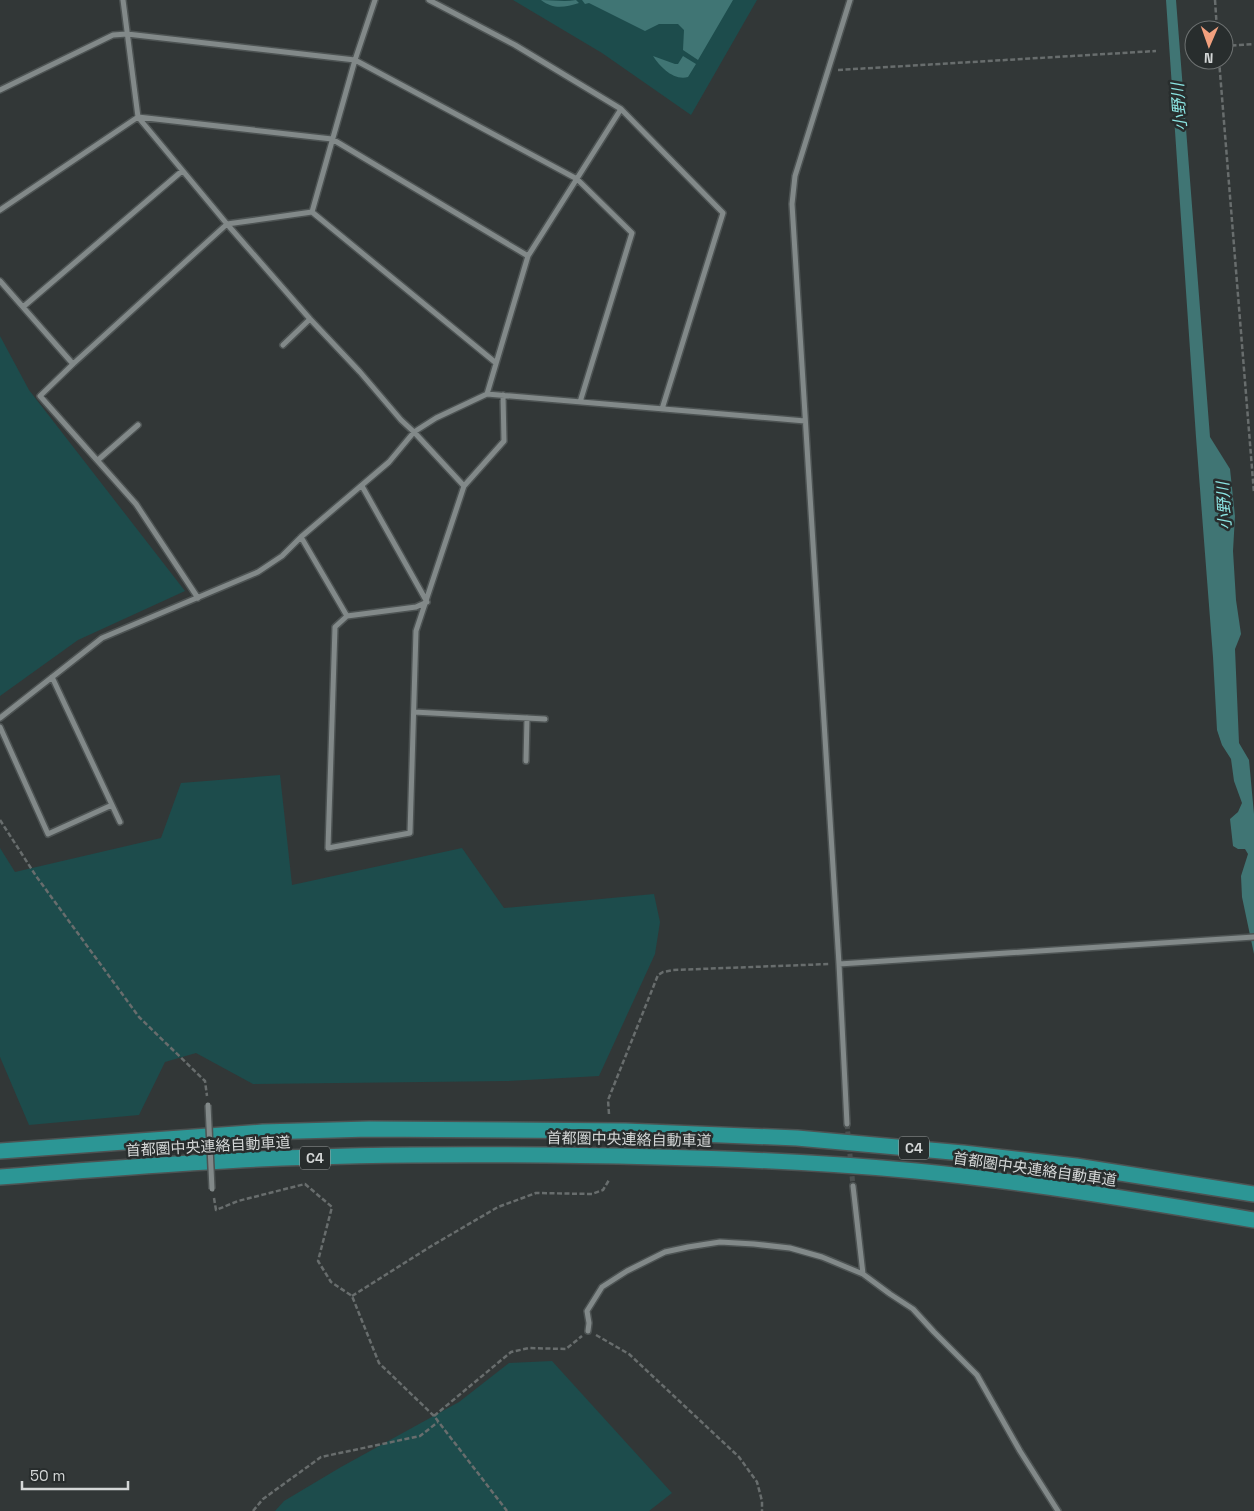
<svg xmlns="http://www.w3.org/2000/svg" width="1254" height="1511" font-family="'Space Grotesk','Noto Sans JP',sans-serif">
<style>
.green{fill:#1d4c4c}
.water{fill:#407574}
.lines{fill:none;stroke-linecap:round;stroke-linejoin:round}
.street-tunnel{stroke:#4a4f4f;stroke-width:5;stroke-dasharray:5 2.5;stroke-linecap:butt}
.street-casing{stroke:#4d5353;stroke-width:8}
.highway-casing{stroke:#4d5353;stroke-width:18}
.path{stroke:#686d6d;stroke-width:2.5;stroke-dasharray:5 2.5;stroke-linecap:butt}
.street{stroke:#828989;stroke-width:5}
.highway{stroke:#2c9695;stroke-width:15}
.street-bridge-casing{stroke:#4d5353;stroke-width:8;stroke-linecap:butt}
.street-bridge{stroke:#828989;stroke-width:5}
.labels{text-anchor:middle;dominant-baseline:central;stroke-width:5;stroke-linejoin:round;paint-order:stroke}
.shield{fill:#282d2d;stroke:#a0a4a4;stroke-width:1}
.shield-label{font-size:14px;font-weight:bold;fill:#d4d7d7}
.street-label{font-size:15px;fill:#d4d7d7;stroke:#282d2d}
.water-label{font-size:16px;font-style:italic;fill:#8ce6e4;stroke:#282d2d}
</style>
<rect width="100%" height="100%" fill="#323737"/>
<path class="green" d="M513 0H757L691 115 602 53Z
M0 336 29 390 185 591 78 640 0 696Z
M280 775 292 885 462 848 504 908 654 894 660 922 655 954 599 1076 508 1081 253 1084 196 1053 165 1062 139 1115 29 1125 0 1057V848L15 872 161 838 181 783Z
M552 1361 672 1493 649 1511H275L284 1501 341 1467 459 1402 509 1363Z"/>
<path class="water" d="M541 0C553 0 564 2 576 0L579 3C565 7 554 10 541 0Z
M582 0H733L698 60 683 50 684 30 678 24H659L645 31 589 3 585 4Z
M1166 0H1176L1210 437 1230 469 1235 516 1233 551 1236 600 1241 634 1235 649 1239 743 1249 760 1254 814V954L1242 897 1241 876 1248 854 1245 849H1238L1233 846 1230 819 1238 812 1242 803 1234 781 1231 759 1222 745 1217 730 1213 657 1196 437Z
M653 56 675 64H678L683 56 696 64 688 77C674 81 660 67 653 56Z"/>
<g class="lines">
<path class="street-tunnel" d="M847 1124 853 1186"/>
<defs>
<path id="street" d="M123 0 138 117 227 224 310 319 360 372 401 420 414 432 464 486
M429 0 515 45 621 109 528 256 487 394
M0 90 113 35 127 34 355 60 577 179 632 233 580 402
M621 109 723 213 662 409
M0 210 138 117 332 139 528 256
M312 212 355 60 375 0
M0 281 73 364
M23 307 182 171
M283 345 310 319
M98 460 138 425
M301 537 347 616 335 627 328 848 410 833 416 631 464 486 504 441 503 395
M198 598 136 504 40 396 73 364 227 224 312 212 496 363
M347 616 416 607 427 602 362 486
M52 677 120 822
M414 712 545 719
M0 718 102 638 258 572 282 556 301 537 389 462 414 432 436 418 487 394 805 421
M0 727 48 834 112 805
M526 761 527 718
M839 964 1254 937
M847 1124 839 964 792 204 795 176 850 0
M853 1186 863 1274
M588 1331 589 1323 587 1311 602 1287 627 1271 665 1252 688 1247 720 1242 754 1244 790 1248 822 1257 863 1274 890 1294 913 1309 934 1332 977 1375 1020 1451 1058 1511"/>
<path id="highway" d="M0 1151 263 1132 369 1129 625 1131 797 1138 963 1153 1076 1166 1254 1194
M0 1177C86 1170 172 1163 259 1159 391 1153 524 1154 657 1157 743 1159 830 1163 916 1171 1029 1182 1142 1201 1254 1220"/>
</defs>
<use href="#street" class="street-casing"/>
<use href="#highway" class="highway-casing"/>
<path class="path" d="M1215 0 1217 30
M1224 46 1254 44
M1219 60 1254 493
M838 70 1156 51
M0 820 36 876 139 1017 205 1081 207 1096
M609 1114 608 1100 658 975 663 972 673 970 830 964
M214 1198 216 1210 238 1201 305 1184 332 1207 318 1261 331 1282 352 1296 379 1363 434 1416 507 1511
M352 1296 433 1245 498 1207 536 1193 592 1194 603 1190 609 1180
M596 1335 629 1354 739 1457 757 1482 762 1501V1511
M434 1416 511 1352 529 1348 566 1349 582 1336
M253 1511 263 1499 321 1457 420 1436 438 1422"/>
<use href="#street" class="street"/>
<use href="#highway" class="highway"/>
<defs>
<path id="street-bridge" d="M208 1105 212 1189"/>
</defs>
<use href="#street-bridge" class="street-bridge-casing"/>
<use href="#street-bridge" class="street-bridge"/>
</g>
<g class="labels">
<g class="shield">
<rect x="899" y="1136.5" width="30" height="23" rx="4"/>
<rect x="300" y="1146.5" width="30" height="23" rx="4"/>
</g>
<g class="shield-label">
<text x="914" y="1148">C4</text>
<text x="315" y="1158">C4</text>
</g>
<g class="street-label">
<text transform="translate(629 1139) rotate(1)">首都圏中央連絡自動車道</text>
<text transform="translate(208 1146) rotate(-3)">首都圏中央連絡自動車道</text>
<text transform="translate(1035 1169) rotate(8)">首都圏中央連絡自動車道</text>
</g>
<g class="water-label">
<text transform="translate(1179 107) rotate(-94)">小野川</text>
<text transform="translate(1224 506) rotate(-93)">小野川</text>
</g>
</g>
<g transform="translate(1209 45) rotate(182)"><circle r="24" fill="#282d2d" stroke="#6d7171"/>
<path d="M0-4L9 19L0 12L-9 19Z" fill="#f2a07e"/>
<text y="-8" font-size="14" font-weight="bold" text-anchor="middle" fill="#d4d7d7">N</text>
</g>
<path d="M22 1481v8h106v-8" fill="none" stroke="#d4d7d7" stroke-width="2.5"/>
<text x="30" y="1481" font-size="15" fill="#d4d7d7" stroke="#282d2d" stroke-width="4" paint-order="stroke">50 m</text>
</svg>
